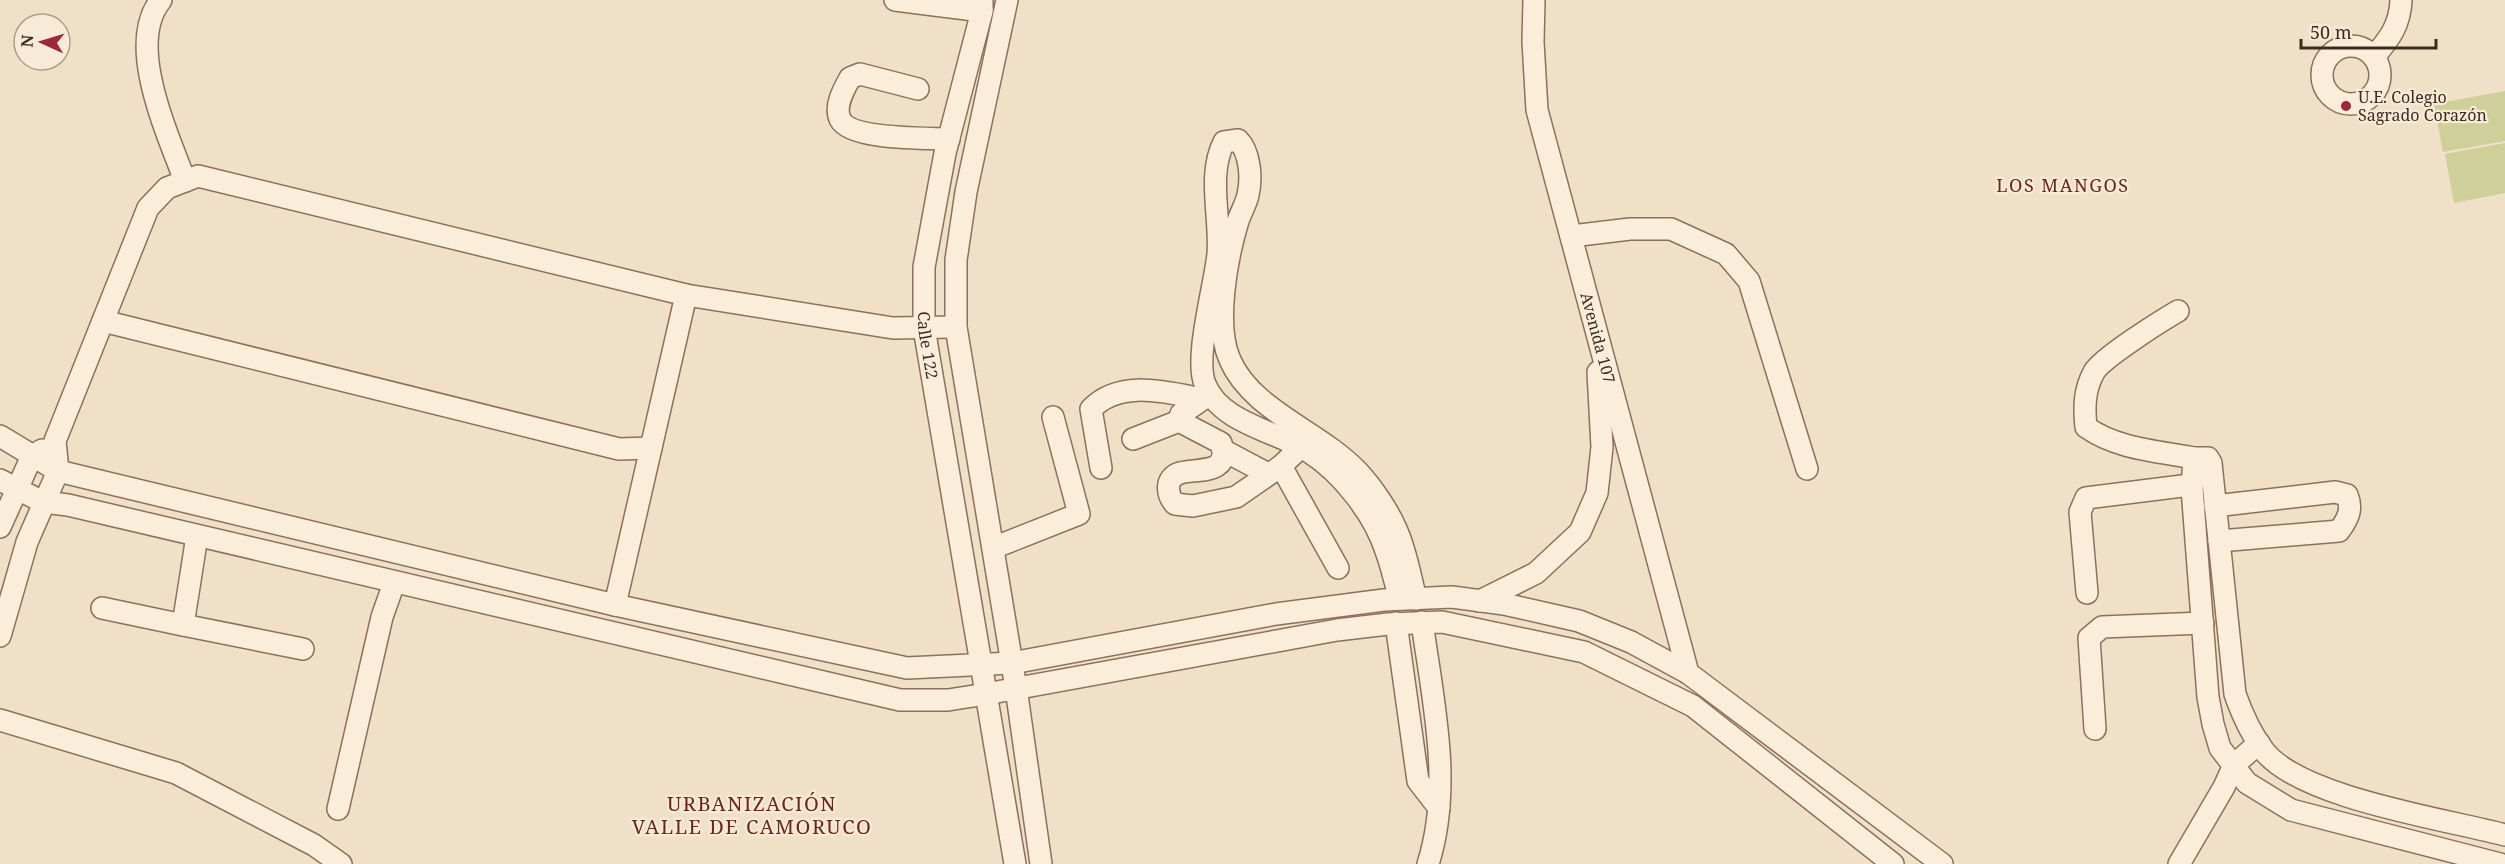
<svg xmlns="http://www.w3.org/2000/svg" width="2505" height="864" font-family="'Noto Serif',serif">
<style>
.green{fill:#cfcf9a}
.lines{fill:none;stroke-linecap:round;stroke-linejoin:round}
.minor-casing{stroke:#8d705b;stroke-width:24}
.minor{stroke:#faeedb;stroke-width:21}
.poi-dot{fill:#9f2836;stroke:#f7ead7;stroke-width:2}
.labels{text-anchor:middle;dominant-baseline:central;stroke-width:4.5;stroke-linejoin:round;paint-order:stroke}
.poi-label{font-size:16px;fill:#3d2a1f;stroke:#f7ead7;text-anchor:start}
.street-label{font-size:16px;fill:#3d2a1f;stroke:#f7ead7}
.neighbourhood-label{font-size:18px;letter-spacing:1.5px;fill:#6b251d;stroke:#f7ead7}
.quarter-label{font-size:20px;letter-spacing:1.5px;fill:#6b251d;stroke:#f7ead7}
</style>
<rect width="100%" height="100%" fill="#f0e0c7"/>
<path class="green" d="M2505 91V141L2443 152 2434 104Z
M2505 143V193L2454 203 2445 154Z"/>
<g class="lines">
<defs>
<g id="minor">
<path d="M161 0C125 44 168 134 185 181"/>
<path d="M895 0 982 11"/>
<path id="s1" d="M982 0V11L945 153 924 267V328L1015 864"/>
<path d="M1007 0 966 192 956 260V327L1016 688 1041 864"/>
<path id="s2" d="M1534 0 1533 42 1537 110 1688 673"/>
<circle cx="2351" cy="75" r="29"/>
<path d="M2374 57C2390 38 2400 25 2401 0"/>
<path d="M918 89 860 74 850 78C844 89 834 106 840 119 850 140 927 138 949 139"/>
<path d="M1572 236 1630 229H1671L1726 254 1749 281 1807 469"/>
<path d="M686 295 893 328 956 327"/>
<path d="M2178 311C2161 321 2102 358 2094 372 2084 390 2084 408 2086 427 2117 449 2157 451 2194 458"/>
<path d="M103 321 619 449 651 448"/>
<path d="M1210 394 1181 414 1179 421 1221 443C1232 476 1195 468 1180 473 1164 478 1167 495 1175 504L1193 506 1236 497 1281 466 1301 447"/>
<path d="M0 436 58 471 615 605 907 668 1012 663 1276 614 1384 600 1452 597 1504 604 1579 621 1631 642 1688 673 1942 864"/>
<path d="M1133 439 1179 421"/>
<path d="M1223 450 1268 474"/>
<path d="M1281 466 1338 568"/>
<path d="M1101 468 1091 409C1120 379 1165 392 1202 399"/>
<path d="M0 480 43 502 68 505 900 700H948L986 694 1337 630 1388 624 1442 622 1584 652 1693 706 1893 864"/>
<path d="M2215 506 2335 492 2347 495C2353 509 2348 519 2339 531L2219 541"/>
<path d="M0 527 32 456 42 450"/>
<path d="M197 536 183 625 303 649"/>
<path d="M993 548 1079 514 1053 417"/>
<path d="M2087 593 2080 512 2086 498 2182 486 2192 488"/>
<path d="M1400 599C1395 583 1392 567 1386 551 1374 514 1342 473 1309 452 1277 431 1220 423 1205 384 1194 358 1215 285 1218 254 1221 218 1207 175 1224 142L1238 140C1250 152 1252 178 1248 195 1246 204 1241 212 1238 221 1227 257 1214 325 1230 360 1252 411 1321 432 1358 472 1372 487 1388 510 1396 529 1406 550 1410 576 1416 599"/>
<path d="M1480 601 1536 573 1580 532 1597 493 1602 447 1598 372"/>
<path d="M102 608 183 625"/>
<path d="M1422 622C1433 702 1453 785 1428 864"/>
<path d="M1396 623 1418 781 1439 808"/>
<path d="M0 636 27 542 58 471 55 441 148 208 167 188 198 176 686 295 615 605"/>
<path d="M0 720 176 773 314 845 341 864"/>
<path d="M2095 729 2089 638 2102 627 2203 623"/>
<path d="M338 809 382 617 394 583"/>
<path d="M2179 864 2224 787 2234 765 2259 743"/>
<path d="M2500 864 2291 810 2247 783 2220 748 2213 724 2208 697 2192 488 2194 458H2208L2211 463 2235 694C2242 714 2251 734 2264 751 2301 798 2445 819 2505 835"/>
</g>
</defs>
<use href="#minor" class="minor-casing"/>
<use href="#minor" class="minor"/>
</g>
<circle class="poi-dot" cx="2346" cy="106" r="6"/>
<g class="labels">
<g class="poi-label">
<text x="2358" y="97">U.E. Colegio<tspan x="2358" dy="18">Sagrado Corazón</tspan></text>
</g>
<g class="street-label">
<text stroke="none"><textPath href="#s2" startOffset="346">Avenida 107</textPath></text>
<text stroke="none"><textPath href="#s1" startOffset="352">Calle 122</textPath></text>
</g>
<g class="neighbourhood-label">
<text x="2063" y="185">LOS MANGOS</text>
</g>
<g class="quarter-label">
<text x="752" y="803">URBANIZACIÓN<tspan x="752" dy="23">VALLE DE CAMORUCO</tspan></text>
</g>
</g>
<g transform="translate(42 42) rotate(274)"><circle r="28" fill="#f7ead7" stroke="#ad9d8d" stroke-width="1.5"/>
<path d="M0-4.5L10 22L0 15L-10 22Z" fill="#9f2836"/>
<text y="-9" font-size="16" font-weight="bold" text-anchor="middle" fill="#3d2a1f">N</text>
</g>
<path d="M2301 39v9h135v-9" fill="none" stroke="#3d2a1f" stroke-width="3"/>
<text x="2310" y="39" font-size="18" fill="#3d2a1f" stroke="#f7ead7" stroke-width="4.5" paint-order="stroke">50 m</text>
</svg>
